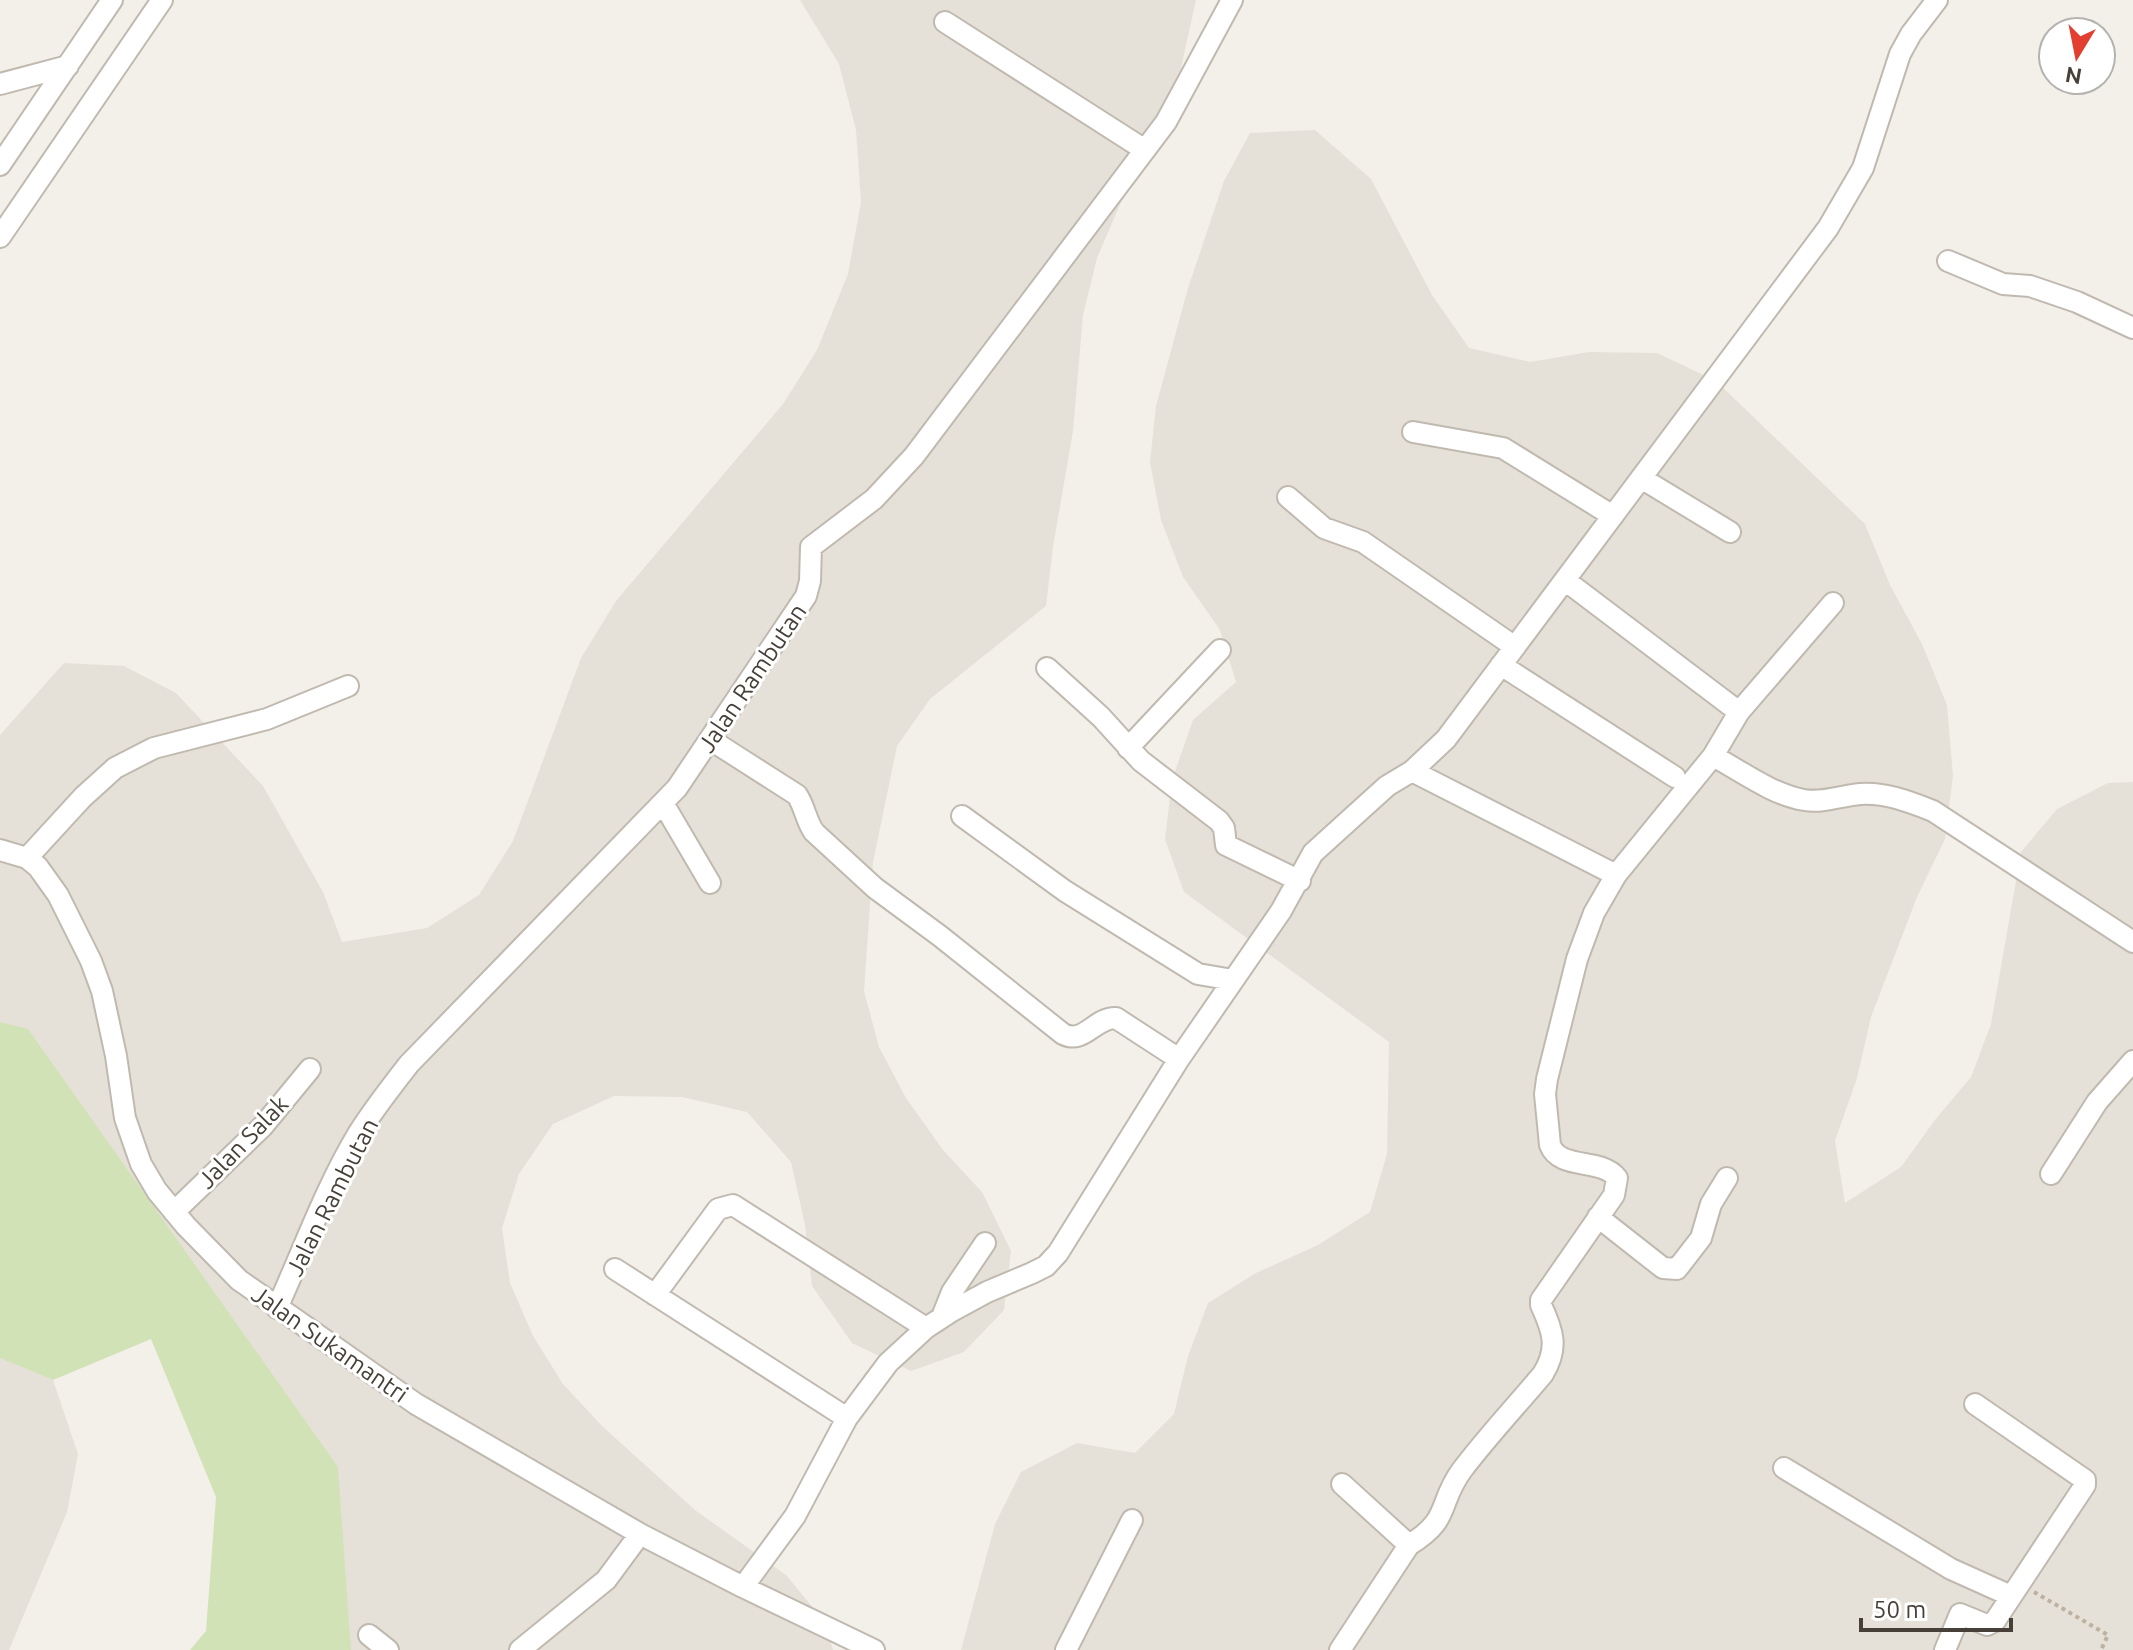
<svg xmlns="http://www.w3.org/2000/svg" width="2133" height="1650" font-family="Ubuntu,sans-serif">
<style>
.residential{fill:#e6e1d8}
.green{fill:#d2e2b7}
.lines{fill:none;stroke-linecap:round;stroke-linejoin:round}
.minor-casing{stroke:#c0b9b0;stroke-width:24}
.path{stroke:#bdb1a0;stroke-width:4;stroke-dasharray:4 4;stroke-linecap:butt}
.minor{stroke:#fff;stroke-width:20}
.labels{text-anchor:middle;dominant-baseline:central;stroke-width:6;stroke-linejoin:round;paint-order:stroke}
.street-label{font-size:24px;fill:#464038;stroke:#fff}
</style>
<rect width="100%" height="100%" fill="#f3efe9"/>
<path class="residential" d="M800 0H1196L1175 95 1121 202 1097 258 1083 315 1073 431 1053 547 1046 606 930 699 897 746 873 862 864 991 879 1047 906 1098 943 1150 982 1192 1011 1251 1004 1310 964 1352 911 1371 852 1343 812 1286 805 1225 791 1162 747 1112 682 1097 614 1096 553 1124 519 1174 502 1228 510 1283 533 1336 563 1384 602 1426 695 1510 786 1575 824 1621 833 1650H270L277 1553 0 1048V735L64 663 124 666 176 693 263 786 323 892 342 942 427 928 479 895 513 841 581 658 616 601 783 404 817 350 848 274 861 202 856 130 839 64Z
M1315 130 1371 179 1432 295 1469 348 1530 362 1589 352 1657 353 1716 381 1865 524 1890 585 1922 644 1947 705 1953 776 1945 839 1917 897 1871 1017 1857 1078 1835 1141 1845 1203 1901 1167 1935 1120 1971 1077 1991 1024 2021 852 2057 809 2108 783 2133 782V1650H961L995 1524 1021 1472 1077 1443 1135 1453 1174 1414 1188 1356 1208 1303 1256 1273 1318 1245 1370 1212 1387 1154 1389 1042 1184 892 1165 839 1172 780 1193 720 1236 682 1220 630 1183 577 1161 520 1150 462 1156 406 1188 288 1224 181 1250 133Z
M0 1355 53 1380 78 1454 67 1512 9 1650H0Z"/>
<path class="green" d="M0 1022 28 1029 338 1467 351 1650H190L206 1631 216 1497 151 1339 53 1380 0 1358Z"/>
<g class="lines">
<defs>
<path id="minor" d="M945 22 1145 150
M0 84 68 66
M0 165 112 0
M0 237 162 0
M1948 261 2003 284 2030 286 2077 302 2133 328
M1413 432 1503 448 1613 516
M1641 478 1730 532
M1288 497 1324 528 1363 542 1515 647
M1501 665 1675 777
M1047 668 1101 717 1141 761 1219 821 1224 828 1226 845 1300 881
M1739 712 1833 603
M711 740 797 795C805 807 806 821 814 832L875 888 940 936 1063 1034C1084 1045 1095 1017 1116 1018L1179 1059
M1128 748 1220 650
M1713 756C1741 771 1773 795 1804 800 1824 803 1840 796 1860 794 1885 792 1910 802 1933 811L2133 942
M1412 771 1616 875
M663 803 710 883
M962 816 1065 891 1198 974 1233 980
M0 850 27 858 38 867 58 895 91 961 102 991 116 1056 125 1118 141 1164 157 1191 186 1226 239 1280 416 1404 640 1534 743 1587 874 1650
M27 858 83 797 115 768 154 748 267 719 348 686
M2051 1174 2097 1102 2133 1061
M174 1212 263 1126 310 1069
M1598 1217 1663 1268 1677 1269 1701 1238 1711 1204 1727 1178
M615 1269 847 1418
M655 1295 718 1209 733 1205 926 1328
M277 1308C303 1251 325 1189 358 1134 373 1110 391 1087 409 1064L677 788 806 596 810 581 811 547 874 499 914 456 1166 122 1232 0
M942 1317 952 1292 985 1243
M1784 1468 1951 1569 2011 1596
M1342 1484 1409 1545
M743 1587 795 1516 847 1418 888 1363 926 1328 952 1311 987 1292 1032 1273 1046 1266 1058 1253 1179 1059 1281 911 1313 853 1387 786 1412 771 1446 739 1828 228 1863 168 1900 54 1911 34 1937 0
M369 1635 388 1650
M520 1650 606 1580 640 1534
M1066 1650 1132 1520
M1340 1650 1409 1545C1452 1519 1437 1504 1462 1470 1487 1437 1516 1406 1543 1374 1559 1348 1553 1331 1541 1305V1300L1614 1195 1617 1178C1601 1157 1560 1171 1550 1145L1545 1094 1547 1079 1577 959 1594 913 1616 875 1713 756 1739 712 1566 581
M1945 1650 1960 1614 1987 1625 1995 1621 2085 1485V1480L1975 1404"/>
</defs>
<use href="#minor" class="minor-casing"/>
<path class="path" d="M2034 1592 2108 1635 2101 1650"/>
<use href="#minor" class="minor"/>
</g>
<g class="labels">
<g class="street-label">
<text transform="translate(752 678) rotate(-56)">Jalan Rambutan</text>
<text transform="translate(243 1142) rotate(-46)">Jalan Salak</text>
<text transform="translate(332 1197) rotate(-63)">Jalan Rambutan</text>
<text transform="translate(330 1344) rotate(35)">Jalan Sukamantri</text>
</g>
</g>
<g transform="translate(2077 56) rotate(190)"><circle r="38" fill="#ffffff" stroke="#b5b3af" stroke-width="2"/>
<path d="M0-6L14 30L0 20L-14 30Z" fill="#e23f31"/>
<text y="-12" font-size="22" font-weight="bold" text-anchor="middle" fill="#464038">N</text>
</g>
<path d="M1861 1618v12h150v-12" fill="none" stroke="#464038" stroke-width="4"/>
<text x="1873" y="1618" font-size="24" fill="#464038" stroke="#ffffff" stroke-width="6" paint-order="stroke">50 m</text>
</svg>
